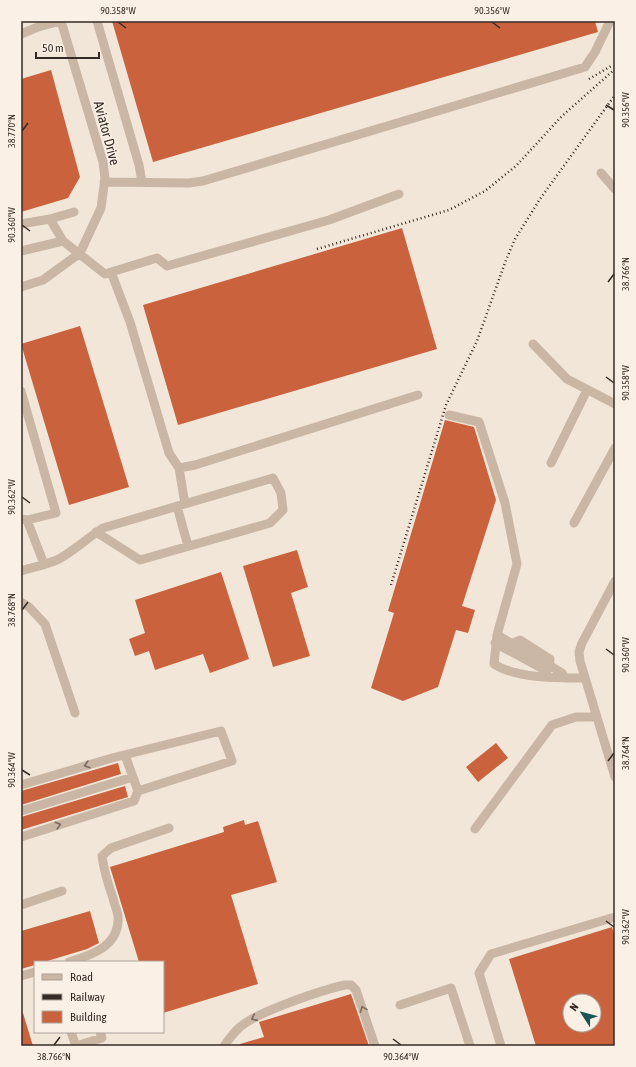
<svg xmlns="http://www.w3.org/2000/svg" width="636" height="1067" font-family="'Asap Condensed',sans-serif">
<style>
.building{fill:#ca623e;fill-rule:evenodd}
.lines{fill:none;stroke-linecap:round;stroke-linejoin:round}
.minor{stroke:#cab6a4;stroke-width:9}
.rail{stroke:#352b26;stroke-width:2.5;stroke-dasharray:1 3;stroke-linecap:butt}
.oneway{stroke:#786a5f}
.ticks{fill:none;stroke:#352b26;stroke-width:1.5}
.labels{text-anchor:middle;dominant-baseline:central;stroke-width:3;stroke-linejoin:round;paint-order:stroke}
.street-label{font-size:14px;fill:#352b26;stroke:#faf0e5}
.neatline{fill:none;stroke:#352b26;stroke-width:1.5}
.ticks-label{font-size:10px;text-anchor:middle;fill:#352b26}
</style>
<rect width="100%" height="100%" fill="#f2e6d8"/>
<path class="building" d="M112 21H595L598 32 153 162Z
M51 70 80 177 68 198 21 212V79Z
M402 228 437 349 178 425 143 305Z
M80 326 129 487 69 505 21 344Z
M445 420 474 427 496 500 462 606 475 610 468 633 456 630 438 687 403 701 371 688 394 613 388 611Z
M297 550 308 587 291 593 310 656 273 667 243 566Z
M221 572 249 659 210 673 203 654 155 670 149 651 135 656 129 639 145 633 135 600Z
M496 743 508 758 478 782 466 767Z
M118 763 121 774 21 805V791Z
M125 786 128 797 21 830V817Z
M244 820 245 825 258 821 277 882 231 895 258 984 163 1013V962H139L110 867 224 832 223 827Z
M90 911 99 943 87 949 44 962H35V965L21 969V931Z
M612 927 615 937V1046H536L509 959ZM570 1001H594V1025H570Z
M351 994 369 1046H240V1044L264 1037 259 1022Z
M23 1013 33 1046H21V1014Z"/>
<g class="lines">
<path class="minor" d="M97 21 139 165 142 182
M21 34 38 27 61 21
M601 173 615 189
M104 182 189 183 203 181 585 67 595 52 610 21
M50 219 74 212
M21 224 50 219 63 241 105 274 157 258 167 266 329 220 399 194
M21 251 63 241
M111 272 130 322 169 453 179 468 195 465 418 395
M21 287 43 280 80 253 101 208 105 178 103 162 61 21
M533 344 567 379 615 404
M21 391 56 513 27 520 21 519
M449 415 479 422 505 503 517 564 497 635 494 664C517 679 559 678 585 678
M551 463 587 390
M179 468 185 504
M177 506 188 546
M27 520 44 564
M574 523 615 448
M21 571C33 567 45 565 57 560 73 552 87 538 103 528L273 478 281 493 283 510 270 523 140 560 96 532
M615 581 582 643 579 652 580 661 615 777
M21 602 29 607 45 624 75 713
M495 643 547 671 549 665 497 635
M511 644 520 640 550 659 549 665 562 673 565 678
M21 785 112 758 221 731 232 761 138 791
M21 811 133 777
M475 829 552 725 576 717H597
M21 837 134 801 138 791 125 755
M21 905 62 891
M69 962C92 955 120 946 118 916 117 910 114 903 113 898 108 884 104 871 102 856L111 848 169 828
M21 976 35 972
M400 1005 451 988 470 1046
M71 1032 76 1046 102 1038 100 1032
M224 1046C229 1039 234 1032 240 1027 257 1012 322 990 345 985H351L356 990 375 1046
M501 1046 479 973 491 954 615 917"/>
<path class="rail" d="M589 79 613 65
M317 249 449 210 485 191 516 166 562 116 615 69
M391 585 446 405 477 341 506 260 515 239 540 199 615 95"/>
</g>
<defs><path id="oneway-chevron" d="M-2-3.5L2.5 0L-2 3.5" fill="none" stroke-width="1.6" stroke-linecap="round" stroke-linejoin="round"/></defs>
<g class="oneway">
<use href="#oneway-chevron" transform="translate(87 765) rotate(164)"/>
<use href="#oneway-chevron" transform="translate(58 825) rotate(-17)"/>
<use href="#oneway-chevron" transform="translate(363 1009) rotate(-110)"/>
<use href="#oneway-chevron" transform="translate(254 1018) rotate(156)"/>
</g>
<path class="ticks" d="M118 22 126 28M492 22 500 28M606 105 614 110M22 131 28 123M22 225 30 231M608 282 614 274M606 377 614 383M22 497 30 503M22 610 28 602M606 649 614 655M608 761 614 753M22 770 30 775M606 921 614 927M393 1039 401 1045M54 1045 60 1037"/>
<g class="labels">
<g class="street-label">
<text transform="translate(107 133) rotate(75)">Aviator Drive</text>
</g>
</g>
<rect width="636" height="1067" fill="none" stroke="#faf0e5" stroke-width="44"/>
<rect x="34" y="961" width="130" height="72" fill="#faf0e5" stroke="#aba199"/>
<rect x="42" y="974" width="20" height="6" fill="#cab6a4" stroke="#aba199"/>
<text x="70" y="981" font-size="12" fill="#352b26">Road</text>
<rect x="42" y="994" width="20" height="6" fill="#352b26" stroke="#aba199"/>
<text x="70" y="1001" font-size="12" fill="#352b26">Railway</text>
<rect x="42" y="1011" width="20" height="12" fill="#ca623e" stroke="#aba199"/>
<text x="70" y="1021" font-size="12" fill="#352b26">Building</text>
<g transform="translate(582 1013) rotate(306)"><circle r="19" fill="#faf0e5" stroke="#aba199"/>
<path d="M0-3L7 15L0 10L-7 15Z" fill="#1a5358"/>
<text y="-6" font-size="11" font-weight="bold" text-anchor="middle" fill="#352b26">N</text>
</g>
<path d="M36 52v6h63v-6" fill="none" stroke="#352b26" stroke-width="2"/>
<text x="42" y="52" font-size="12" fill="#352b26" stroke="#faf0e5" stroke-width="3" paint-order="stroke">50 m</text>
<rect x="22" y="22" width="592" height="1023" class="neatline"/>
<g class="ticks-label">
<text x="118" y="14">90.358°W</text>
<text x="492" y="14">90.356°W</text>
<text transform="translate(625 110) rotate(-90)" y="4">90.356°W</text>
<text transform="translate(11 131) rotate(-90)" y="4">38.770°N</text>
<text transform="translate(11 225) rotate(-90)" y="4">90.360°W</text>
<text transform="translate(625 274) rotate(-90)" y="4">38.766°N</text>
<text transform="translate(625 383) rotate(-90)" y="4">90.358°W</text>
<text transform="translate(11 497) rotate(-90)" y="4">90.362°W</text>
<text transform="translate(11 610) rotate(-90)" y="4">38.768°N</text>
<text transform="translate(625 655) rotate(-90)" y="4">90.360°W</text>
<text transform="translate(625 753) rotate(-90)" y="4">38.764°N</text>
<text transform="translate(11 770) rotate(-90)" y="4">90.364°W</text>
<text transform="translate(625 927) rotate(-90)" y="4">90.362°W</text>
<text x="54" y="1060">38.766°N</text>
<text x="401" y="1060">90.364°W</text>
</g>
</svg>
